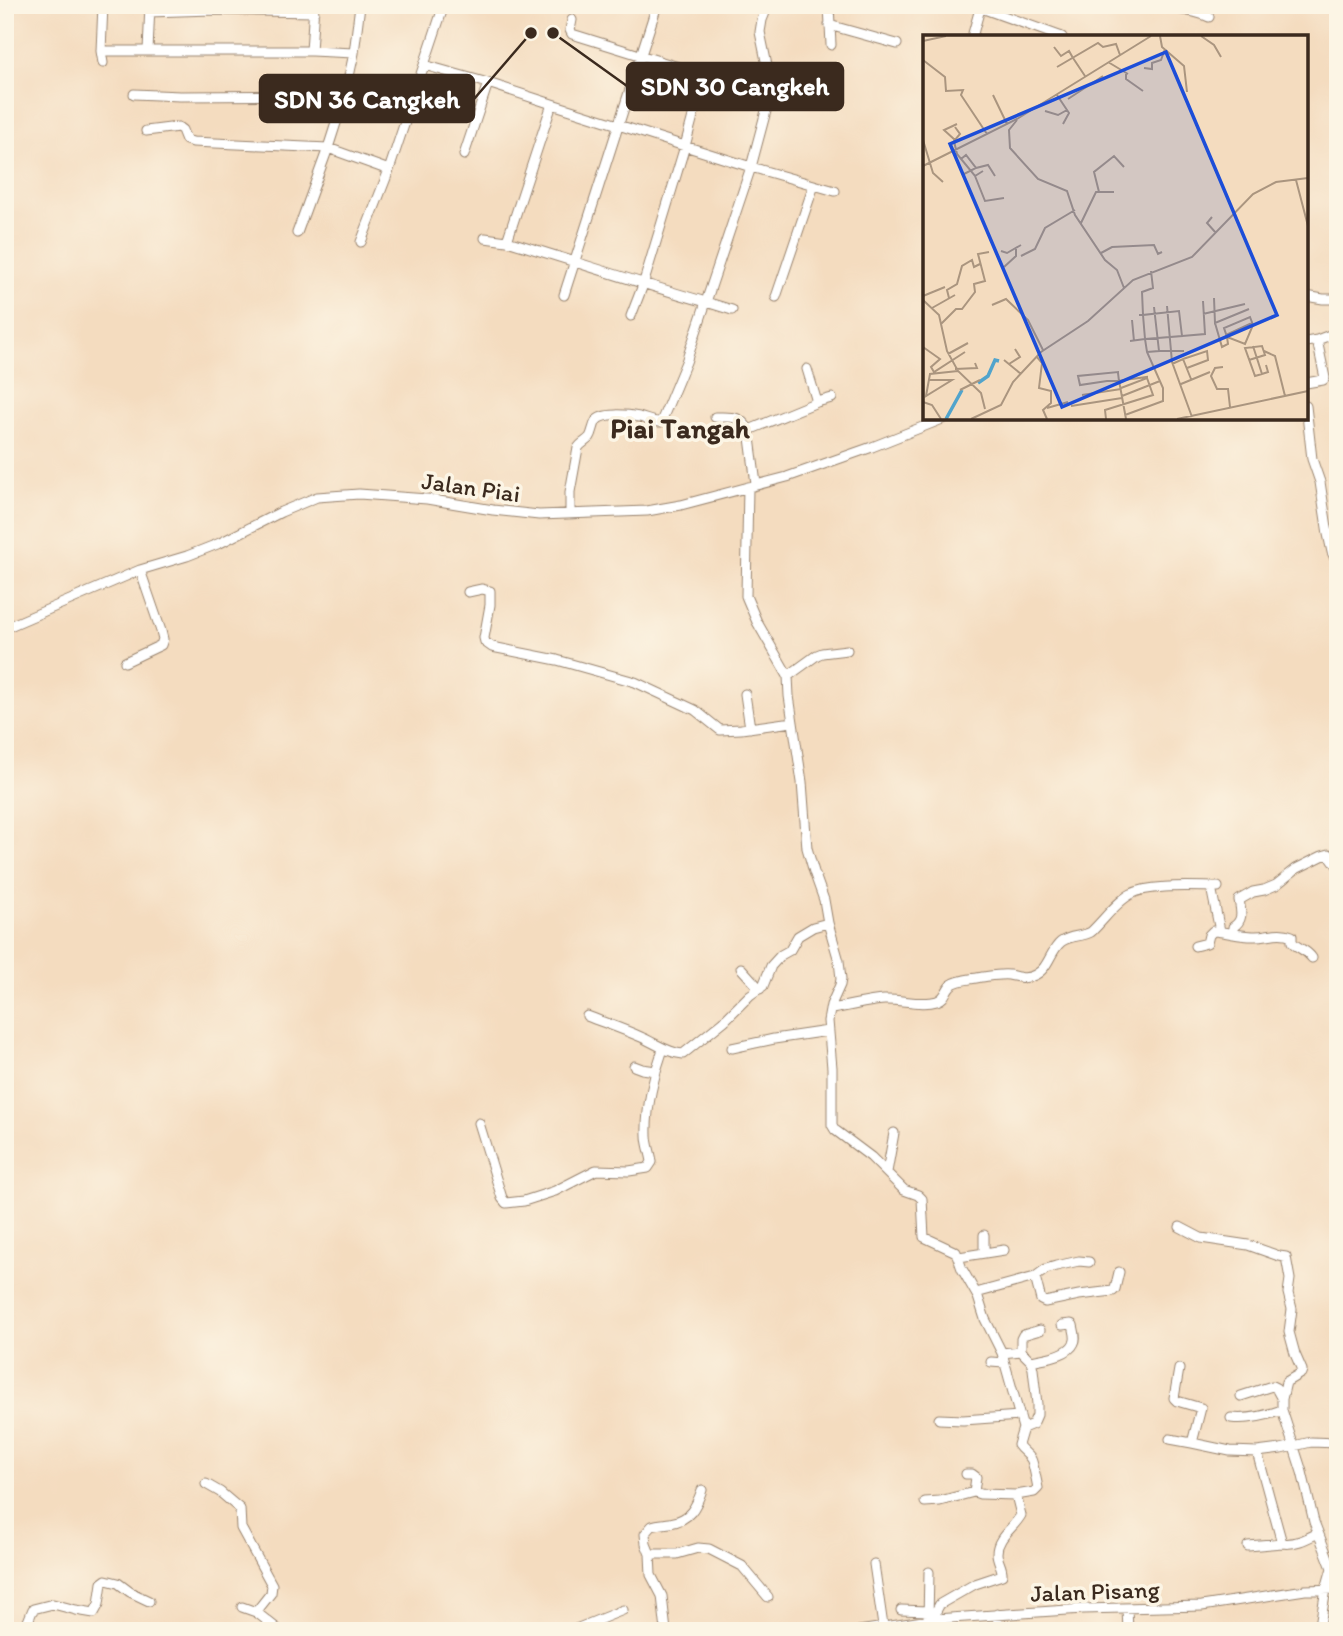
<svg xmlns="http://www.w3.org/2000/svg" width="1343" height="1636" font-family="Itim,sans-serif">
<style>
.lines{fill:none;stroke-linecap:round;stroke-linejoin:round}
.minor-casing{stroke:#98836e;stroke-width:11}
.minor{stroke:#fff;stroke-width:9}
.labels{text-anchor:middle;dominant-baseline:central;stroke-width:7;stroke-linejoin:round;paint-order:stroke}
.street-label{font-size:24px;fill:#3b2a1e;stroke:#fcf5e5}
.quarter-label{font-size:28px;font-weight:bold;fill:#3b2a1e;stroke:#fcf5e5}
.inset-river{fill:none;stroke:#51a4cc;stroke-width:3.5}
.inset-road{fill:none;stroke:#aa957f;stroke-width:2}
.view{fill:#1d4ed8;fill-opacity:0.15;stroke:#1d4ed8;stroke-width:3.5}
.inset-edge{fill:none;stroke:#3b2a1e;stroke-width:3.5}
.leader{fill:none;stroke:#3b2a1e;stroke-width:2.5}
.callout-dot{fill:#3b2a1e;stroke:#fcf5e5;stroke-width:2.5}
.callout{fill:#3b2a1e;stroke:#3b2a1e;stroke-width:2.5}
.callout-label{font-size:26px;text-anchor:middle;font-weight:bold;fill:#fff}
</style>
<rect width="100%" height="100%" fill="#fcf5e5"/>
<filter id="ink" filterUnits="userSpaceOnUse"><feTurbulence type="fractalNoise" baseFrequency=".0143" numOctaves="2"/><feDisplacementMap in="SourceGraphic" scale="14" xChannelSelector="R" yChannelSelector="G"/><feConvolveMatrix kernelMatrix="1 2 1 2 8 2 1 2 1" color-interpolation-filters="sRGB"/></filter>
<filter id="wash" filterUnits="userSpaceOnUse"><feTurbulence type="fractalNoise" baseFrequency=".00686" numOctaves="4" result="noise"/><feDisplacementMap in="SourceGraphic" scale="28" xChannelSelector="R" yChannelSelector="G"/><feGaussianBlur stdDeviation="1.57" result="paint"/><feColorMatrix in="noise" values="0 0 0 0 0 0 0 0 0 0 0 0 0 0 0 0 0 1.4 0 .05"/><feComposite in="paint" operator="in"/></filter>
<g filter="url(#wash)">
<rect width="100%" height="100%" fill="#f4dcbf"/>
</g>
<g filter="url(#ink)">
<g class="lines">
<defs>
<path id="minor" d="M150 5 148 51H311L314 5
M768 5 762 20 760 32 769 75 770 96 751 167 706 302C639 283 574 261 507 241L552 104 751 167 835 191
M829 5 831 45
M973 5 1062 37
M1152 5C1171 10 1191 8 1209 17
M1301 7 1307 5
M149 12 212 10 314 12
M572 20 570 30 572 34 704 75
M829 25 897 44
M972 37 981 5
M101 51H148
M311 51 354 53
M103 63 101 51 103 5
M424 65 444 5
M134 94 180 96 345 95 328 148 297 233
M345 95 354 53 360 5
M146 131 178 127 182 130 186 140 193 142 328 148 389 170
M464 155 488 83
M485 238 507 241
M361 242 389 170 424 65 488 83 552 104
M564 295 657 5
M1306 296 1323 299H1338
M776 297 814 185
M631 316 643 285 685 146 704 75 770 96
M1306 342 1317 340 1338 332
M807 369 817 402
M1306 383 1323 380 1325 378 1317 340
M1306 406 1312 459 1320 482 1328 534 1332 552 1338 565
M715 417C732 417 740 415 749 430L817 402 832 398
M749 430 756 484
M748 487 746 596 757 622 788 676 789 696 802 782 807 848 814 872 824 900 828 923 839 961 841 979 840 985 831 1005 828 1021 832 1068V1125L835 1130 871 1157 904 1190 918 1195 922 1199 924 1237 956 1252 962 1269 978 1297 985 1319 1002 1353 1023 1428 1018 1445C1022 1451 1027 1453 1031 1459 1033 1462 1037 1483 1038 1488L1034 1492 1016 1495 1021 1515C1014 1528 997 1537 997 1553 997 1561 1003 1567 1002 1575L975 1584 940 1604 936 1611V1619
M570 514V492L578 448C581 443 587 441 590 437 593 432 593 426 596 421 602 412 629 415 639 417 647 419 653 423 661 422L686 362 706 302 732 310
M468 592 482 589 490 591V605L484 638 485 642 492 647 557 660 635 682 695 710 720 730 741 729 792 722
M5 628 140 570 187 556 220 543 281 512 317 497 359 494 427 499 493 510 539 515 647 511 681 505 787 477 872 447 945 418
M125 662 161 645 163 639 161 631 140 570
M788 676 817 655 822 653 847 650
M745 694 750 728
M1211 887 1220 931
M1233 934V927C1244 920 1241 911 1239 900L1253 892 1264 890 1276 885 1296 869 1322 856 1329 854 1337 865
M1195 946 1207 943 1209 935 1213 931C1227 932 1240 936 1253 936 1267 937 1278 930 1292 936V942C1299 950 1306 949 1312 958
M741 968 760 989
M830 1009C848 1007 866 1001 884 1000 901 999 921 1006 937 1001 946 998 945 991 951 985 958 979 974 979 982 977 990 976 1001 974 1009 975 1019 977 1025 980 1035 975 1049 968 1050 951 1061 942 1070 935 1082 937 1091 932 1104 920 1116 902 1131 894 1150 884 1195 887 1218 887
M587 1016C605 1023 623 1029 641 1037 655 1043 668 1053 683 1054L724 1021 750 995 763 986 771 966 781 955 790 950 798 936 813 927 828 923
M732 1048 774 1039 828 1031
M634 1066 642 1069 656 1071
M479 1123 502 1198 506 1203 524 1201 555 1191 596 1170 629 1171 648 1168 652 1162C651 1153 647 1145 647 1135 646 1108 654 1074 663 1049
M887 1172 894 1133
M1180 1227 1201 1238 1248 1245 1279 1256 1286 1257 1290 1279 1288 1293 1292 1309 1289 1332 1295 1354 1302 1370 1301 1373 1286 1382 1282 1399V1410
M984 1235V1253
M959 1257 1004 1250
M1035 1277 1041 1300 1045 1302 1079 1295 1113 1291 1115 1289 1119 1272
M976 1293 1035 1277 1046 1269 1056 1266 1079 1261 1089 1262
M1021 1351V1339L1023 1335 1040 1330
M1002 1353 1021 1351 1031 1361 1033 1369 1037 1404V1415L1033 1424 1023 1428
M1031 1361C1044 1358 1068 1356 1074 1343 1077 1338 1074 1331 1073 1325L1071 1324 1062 1325
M991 1362 1004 1363
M1179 1369 1174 1398 1177 1401 1201 1408 1192 1443 1230 1451 1257 1452
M1241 1396 1272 1386 1276 1388 1282 1399
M1231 1418C1248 1420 1265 1416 1282 1410L1302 1472 1314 1522 1332 1568 1326 1589 1319 1631
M939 1419 963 1420 1020 1416
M1170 1439 1192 1443
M966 1474H972L976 1477 974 1492
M206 1484 220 1492 240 1509 241 1528 272 1585 271 1593 256 1612
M925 1502 940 1501 974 1492 980 1494 1016 1495
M1318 1533C1306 1539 1295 1545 1282 1543L1257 1452 1281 1449 1311 1442 1338 1443
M1248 1546 1282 1543
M650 1554H677L698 1548 709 1549 742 1566 768 1597
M874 1564 883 1626
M242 1607 256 1612 280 1631
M1127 1608 1128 1631
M901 1610 928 1611
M997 1614 999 1631
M928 1620 929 1572
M24 1631 33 1609 53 1604 76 1610 94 1613 99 1604 102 1583 106 1580 118 1583 130 1592 149 1601
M571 1631 623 1610
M666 1631 662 1596 651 1575 650 1554 646 1544 645 1534 652 1526C658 1524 663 1524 670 1523 690 1520 696 1507 702 1490
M859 1631 936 1619 1083 1609 1202 1606 1305 1590 1338 1589"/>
</defs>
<use href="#minor" class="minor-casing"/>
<use href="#minor" class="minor"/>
</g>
</g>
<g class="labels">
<g class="street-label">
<text transform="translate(471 487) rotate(8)">Jalan Piai</text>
<text transform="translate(1095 1591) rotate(-2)">Jalan Pisang</text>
</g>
<g class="quarter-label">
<text x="680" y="428">Piai Tangah</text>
</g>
</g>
<g transform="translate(923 35)">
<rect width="385" height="385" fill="#f4dcbf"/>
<path class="inset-river" d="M55 348 65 341 72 325 76 326M23 384 39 355"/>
<path class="inset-road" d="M237 1 239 12 261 31 264 57M278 1 291 10 298 22M0 6 23 1M131 12 138 21 146 16 150 23M150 23 162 41M0 25 22 42 23 56 40 55 38 60 64 99M185 27 205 39M134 32 175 8 180 12 193 9 197 20M221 33 229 34V28L238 25 242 14M203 39V44L220 56M70 60 84 89M134 60 146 78 140 89M145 64 180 41M122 76 135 80 144 75M94 85 86 95 87 113 115 144 144 156 152 180 182 225 194 235 201 253M32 92 37 99 31 106 34 119 52 141 60 136M0 105 10 138 20 147M32 105 21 95 34 89M38 124 43 120 53 133 39 140M0 131 94 84 228 1M53 133 65 130 72 141M52 141 62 166 81 163M373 145 385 191M176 157 171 137 191 121 201 132M289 182 284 188 293 198M158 188 173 157H191M78 216 84 218 98 210M178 218 189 212 231 210 235 219 239 217M98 221 112 214 122 193 152 175M81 232 93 221V214M0 261 22 252M26 263 24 255 34 249 39 231 49 225 51 232 57 229M291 263 292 288 326 274M0 265 16 280 24 316 35 336 58 358 62 374M69 270 83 264 105 285 120 315M244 271 249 327 269 382M9 273 32 260M280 279 322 269M216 280H220L219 257 230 253 228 236M327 282 330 290 322 309 304 302 301 293ZM209 285 211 306M292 288 299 312 305 309 304 302M18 289 33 274H39L52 257 51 249 62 246 55 219 66 217M303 300 329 288M259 301 282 299 280 266M330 311 339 339 345 337 343 330M0 312 17 324 8 332 11 337 42 317M236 316H261M341 316 352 321 362 361M224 317 236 316 231 272M25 319 45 308M114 322 119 328 116 353 128 356V368L120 375 124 384M260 324 284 316 285 325 264 333M81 325 98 339M326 325 342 320 339 311 322 313 332 341 339 339M86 329 97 322 92 314M249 329 260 324 268 344M300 332 292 333 288 341 294 354H305L307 372M32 334 54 333 52 328M6 345H29L3 361 7 339 35 336M258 349 287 337M37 355 57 345M159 360 198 354M199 361 237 346M0 367 9 370 18 384M148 371 199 363M124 373 145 367M202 380 240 366V353L224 317 222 304 220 280 256 276 259 301 222 304 207 306M48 384 78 370 90 347 118 317 165 286 210 245 269 222 330 159 353 147 385 143M183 384 182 375 230 360 224 343 198 353M203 384 197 351 196 346 195 338V337L155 341 157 350 184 346H196L201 345 224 342V343M254 384 385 356"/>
<path class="view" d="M243 17 354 280 139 372 27 109Z"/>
<rect width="385" height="385" class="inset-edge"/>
</g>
<path class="leader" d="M553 33L627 86M531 33L474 99"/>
<g class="callout-dot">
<circle cx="553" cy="33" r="7"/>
<circle cx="531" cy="33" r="7"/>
</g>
<g class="callout">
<rect x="627" y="63" width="216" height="47" rx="7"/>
<rect x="260" y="75" width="214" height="47" rx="7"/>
</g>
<g class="callout-label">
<text x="735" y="95">SDN 30 Cangkeh</text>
<text x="367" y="108">SDN 36 Cangkeh</text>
</g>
<rect width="1343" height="1636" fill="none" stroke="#fcf5e5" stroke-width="28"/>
</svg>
